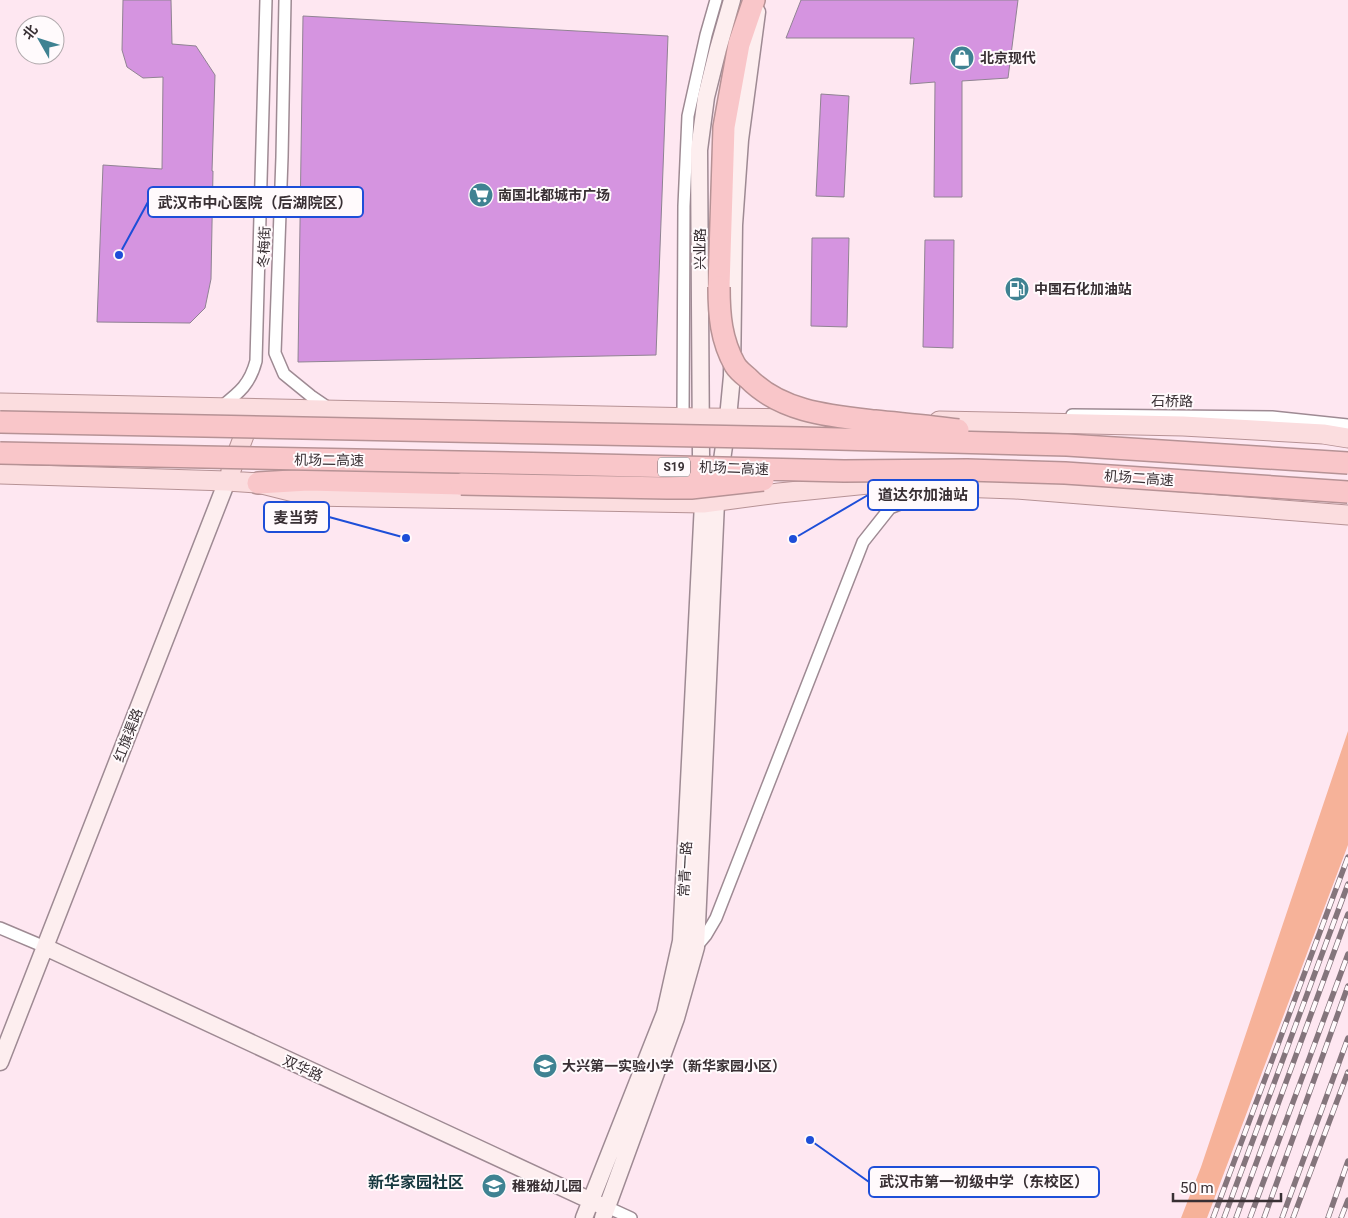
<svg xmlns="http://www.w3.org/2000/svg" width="1348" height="1218" font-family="Roboto,'Noto Sans SC',sans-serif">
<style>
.green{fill:#f6b299}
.building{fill:#d594e0;stroke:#908392}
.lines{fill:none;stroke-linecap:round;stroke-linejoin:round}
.street-casing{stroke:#9e8a93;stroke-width:14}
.secondary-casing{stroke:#9e8a93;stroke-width:19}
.primary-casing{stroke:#b69295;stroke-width:21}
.highway-casing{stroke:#b69295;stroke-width:24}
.street{stroke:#fff;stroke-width:11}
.secondary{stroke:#fdeeef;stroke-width:16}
.primary{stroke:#fbdddf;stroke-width:19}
.highway{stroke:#f9c6c9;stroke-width:21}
.rail-casing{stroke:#84757c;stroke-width:5.5}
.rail{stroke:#fffafc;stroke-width:4;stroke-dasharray:11;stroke-linecap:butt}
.highway-bridge-casing{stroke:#b69295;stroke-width:24;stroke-linecap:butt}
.highway-bridge{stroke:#f9c6c9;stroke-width:21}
.labels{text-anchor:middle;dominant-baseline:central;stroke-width:4;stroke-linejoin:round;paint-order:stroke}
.shield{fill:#fffafc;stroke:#746d70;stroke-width:1}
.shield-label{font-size:12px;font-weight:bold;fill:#393034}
.poi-label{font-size:14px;font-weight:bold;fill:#393034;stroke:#fffafc;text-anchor:start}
.street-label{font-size:14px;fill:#393034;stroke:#fffafc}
.quarter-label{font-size:16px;font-weight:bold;fill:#17383f;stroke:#fffafc}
.leader{fill:none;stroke:#1d4ed8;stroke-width:2}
.callout-dot{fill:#1d4ed8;stroke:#fffafc;stroke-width:2}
.callout{fill:#fffafc;stroke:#1d4ed8;stroke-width:2}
.callout-label{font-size:15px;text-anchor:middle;font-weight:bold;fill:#393034}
</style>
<rect width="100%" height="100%" fill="#fee7f1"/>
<path class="green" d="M1348 731V845L1207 1218H1181L1201 1167Z"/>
<path class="building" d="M123 0H171L172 44 196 46 215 75 212 171H213L211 279 205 308 190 323 97 322 103 165 162 169 163 77 143 78 127 67 122 50Z
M801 0H1018L1008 78 962 81V197H934L935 82 910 84 914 38H786Z
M303 16 668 36 656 355 298 362Z
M821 94 849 96 844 197 816 196Z
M812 238H849L847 327 811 326Z
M925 240H954L953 348 923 347Z"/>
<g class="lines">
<defs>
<path id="street" d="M285 0 282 157 275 353 284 374 311 396 330 409
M221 407C240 392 250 384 256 361L266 0
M1072 415 1272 417 1348 425
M683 418 684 206 688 116 706 35 716 0
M0 928 45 947
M696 947 706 935 716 918 863 542 890 508 935 490
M607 1207 631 1218"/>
<path id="secondary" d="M45 947 600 1205
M0 1062 227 481
M584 1218 665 1013 681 941 703 503 701 455 699 150 706 97 718 49 732 0
M603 1218 676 1018 696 947 716 502 728 418 732 376 734 225 740 140 757 12"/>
<path id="primary" d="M0 403 700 418 824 419
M939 421 1183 426 1323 434 1348 438
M231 470 252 414
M0 474 227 481 258 483 310 496 703 503 779 493 868 484 1015 489 1348 515"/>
<path id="highway" d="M719 287 724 127 739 44 754 0
M258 483 308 480 461 484"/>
</defs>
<use href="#street" class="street-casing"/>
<use href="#secondary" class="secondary-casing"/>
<use href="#primary" class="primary-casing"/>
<use href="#highway" class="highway-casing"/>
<use href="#street" class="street"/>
<use href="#secondary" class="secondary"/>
<use href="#primary" class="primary"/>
<use href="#highway" class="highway"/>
<defs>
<path id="rail" d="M1213 1218 1348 857
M1224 1218 1348 884
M1236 1218 1348 914
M1250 1218 1348 954
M1264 1218 1348 986
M1282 1218 1348 1038
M1293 1218 1348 1072
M1328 1218 1348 1161
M1341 1218 1348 1200"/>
</defs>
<use href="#rail" class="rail-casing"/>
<use href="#rail" class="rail"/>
<defs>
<path id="highway-bridge" d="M719 287C719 315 721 340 735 365 738 370 743 374 748 378 781 412 830 416 875 421 903 424 930 426 958 430
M0 422 801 438 1067 445 1348 463
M0 453 556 464 844 471 967 470 1065 473 1348 492
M461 484 667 488H691L763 480"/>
</defs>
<use href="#highway-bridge" class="highway-bridge-casing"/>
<use href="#highway-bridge" class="highway-bridge"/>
</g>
<defs>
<symbol id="shop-disc" viewBox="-11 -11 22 22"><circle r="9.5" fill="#3f8292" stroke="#fffafc"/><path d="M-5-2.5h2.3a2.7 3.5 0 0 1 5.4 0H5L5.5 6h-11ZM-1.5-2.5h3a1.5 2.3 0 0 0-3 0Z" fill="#fff"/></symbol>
<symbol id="supermarket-disc" viewBox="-11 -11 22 22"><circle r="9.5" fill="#3f8292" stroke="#fffafc"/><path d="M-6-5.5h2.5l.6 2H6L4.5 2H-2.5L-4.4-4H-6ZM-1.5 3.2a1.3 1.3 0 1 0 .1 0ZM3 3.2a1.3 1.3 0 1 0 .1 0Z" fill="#fff"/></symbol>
<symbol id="fuel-disc" viewBox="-11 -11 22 22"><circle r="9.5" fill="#3f8292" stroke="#fffafc"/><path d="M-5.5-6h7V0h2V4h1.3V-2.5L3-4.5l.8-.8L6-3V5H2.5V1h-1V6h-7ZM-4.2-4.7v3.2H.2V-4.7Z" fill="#fff"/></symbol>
<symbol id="school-disc" viewBox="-11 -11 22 22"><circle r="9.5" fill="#3f8292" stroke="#fffafc"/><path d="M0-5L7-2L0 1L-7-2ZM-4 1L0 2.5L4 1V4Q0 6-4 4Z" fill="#fff"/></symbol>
</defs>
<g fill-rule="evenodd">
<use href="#shop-disc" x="948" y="44" width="28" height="28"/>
<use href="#supermarket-disc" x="467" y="181" width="28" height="28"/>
<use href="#fuel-disc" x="1003" y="275" width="28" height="28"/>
<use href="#school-disc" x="531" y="1052" width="28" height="28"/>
<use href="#school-disc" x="480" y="1172" width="28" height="28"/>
</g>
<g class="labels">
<rect class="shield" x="658" y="457.5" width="32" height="19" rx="4"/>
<g class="shield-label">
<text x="674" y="467">S19</text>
</g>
<g class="poi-label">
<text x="980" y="58">北京现代</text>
<text x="498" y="195">南国北都城市广场</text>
<text x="1034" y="289">中国石化加油站</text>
<text x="562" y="1066">大兴第一实验小学（新华家园小区）</text>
<text x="512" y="1186">稚雅幼儿园</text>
</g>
<g class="street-label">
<text transform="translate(264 247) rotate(-88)">冬梅街</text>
<text transform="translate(700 249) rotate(-90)">兴业路</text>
<text transform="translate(1172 401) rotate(1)">石桥路</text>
<text transform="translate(329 460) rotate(1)">机场二高速</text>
<text transform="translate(734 468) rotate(2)">机场二高速</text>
<text transform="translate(1139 478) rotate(4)">机场二高速</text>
<text transform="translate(128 735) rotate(-69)">红旗渠路</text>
<text transform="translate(685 869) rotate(-87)">常青一路</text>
<text transform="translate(303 1068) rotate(25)">双华路</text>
</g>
<g class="quarter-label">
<text x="416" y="1182">新华家园社区</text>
</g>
</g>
<path class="leader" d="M119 255L148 202M793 539L868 495M406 538L329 517M810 1140L869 1182"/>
<g class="callout-dot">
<circle cx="119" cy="255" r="5"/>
<circle cx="793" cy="539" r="5"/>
<circle cx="406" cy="538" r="5"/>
<circle cx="810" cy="1140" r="5"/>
</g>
<g class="callout">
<rect x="148" y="187" width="215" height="30" rx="5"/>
<rect x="868" y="480" width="110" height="30" rx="5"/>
<rect x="264" y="502" width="65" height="30" rx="5"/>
<rect x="869" y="1167" width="230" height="30" rx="5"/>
</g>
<g class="callout-label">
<text x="255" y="208">武汉市中心医院（后湖院区）</text>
<text x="923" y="500">道达尔加油站</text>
<text x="296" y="523">麦当劳</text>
<text x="984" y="1187">武汉市第一初级中学（东校区）</text>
</g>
<g transform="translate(40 40) rotate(309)"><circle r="24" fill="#fffafc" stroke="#b0a9ac"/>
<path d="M0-4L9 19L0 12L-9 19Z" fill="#3f8292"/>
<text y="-8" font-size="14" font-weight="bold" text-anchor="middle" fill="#393034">北</text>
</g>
<path d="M1173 1193v8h108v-8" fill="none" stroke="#393034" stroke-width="2.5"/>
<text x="1180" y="1193" font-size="15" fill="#393034" stroke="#fffafc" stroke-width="4" paint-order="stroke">50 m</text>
</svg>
